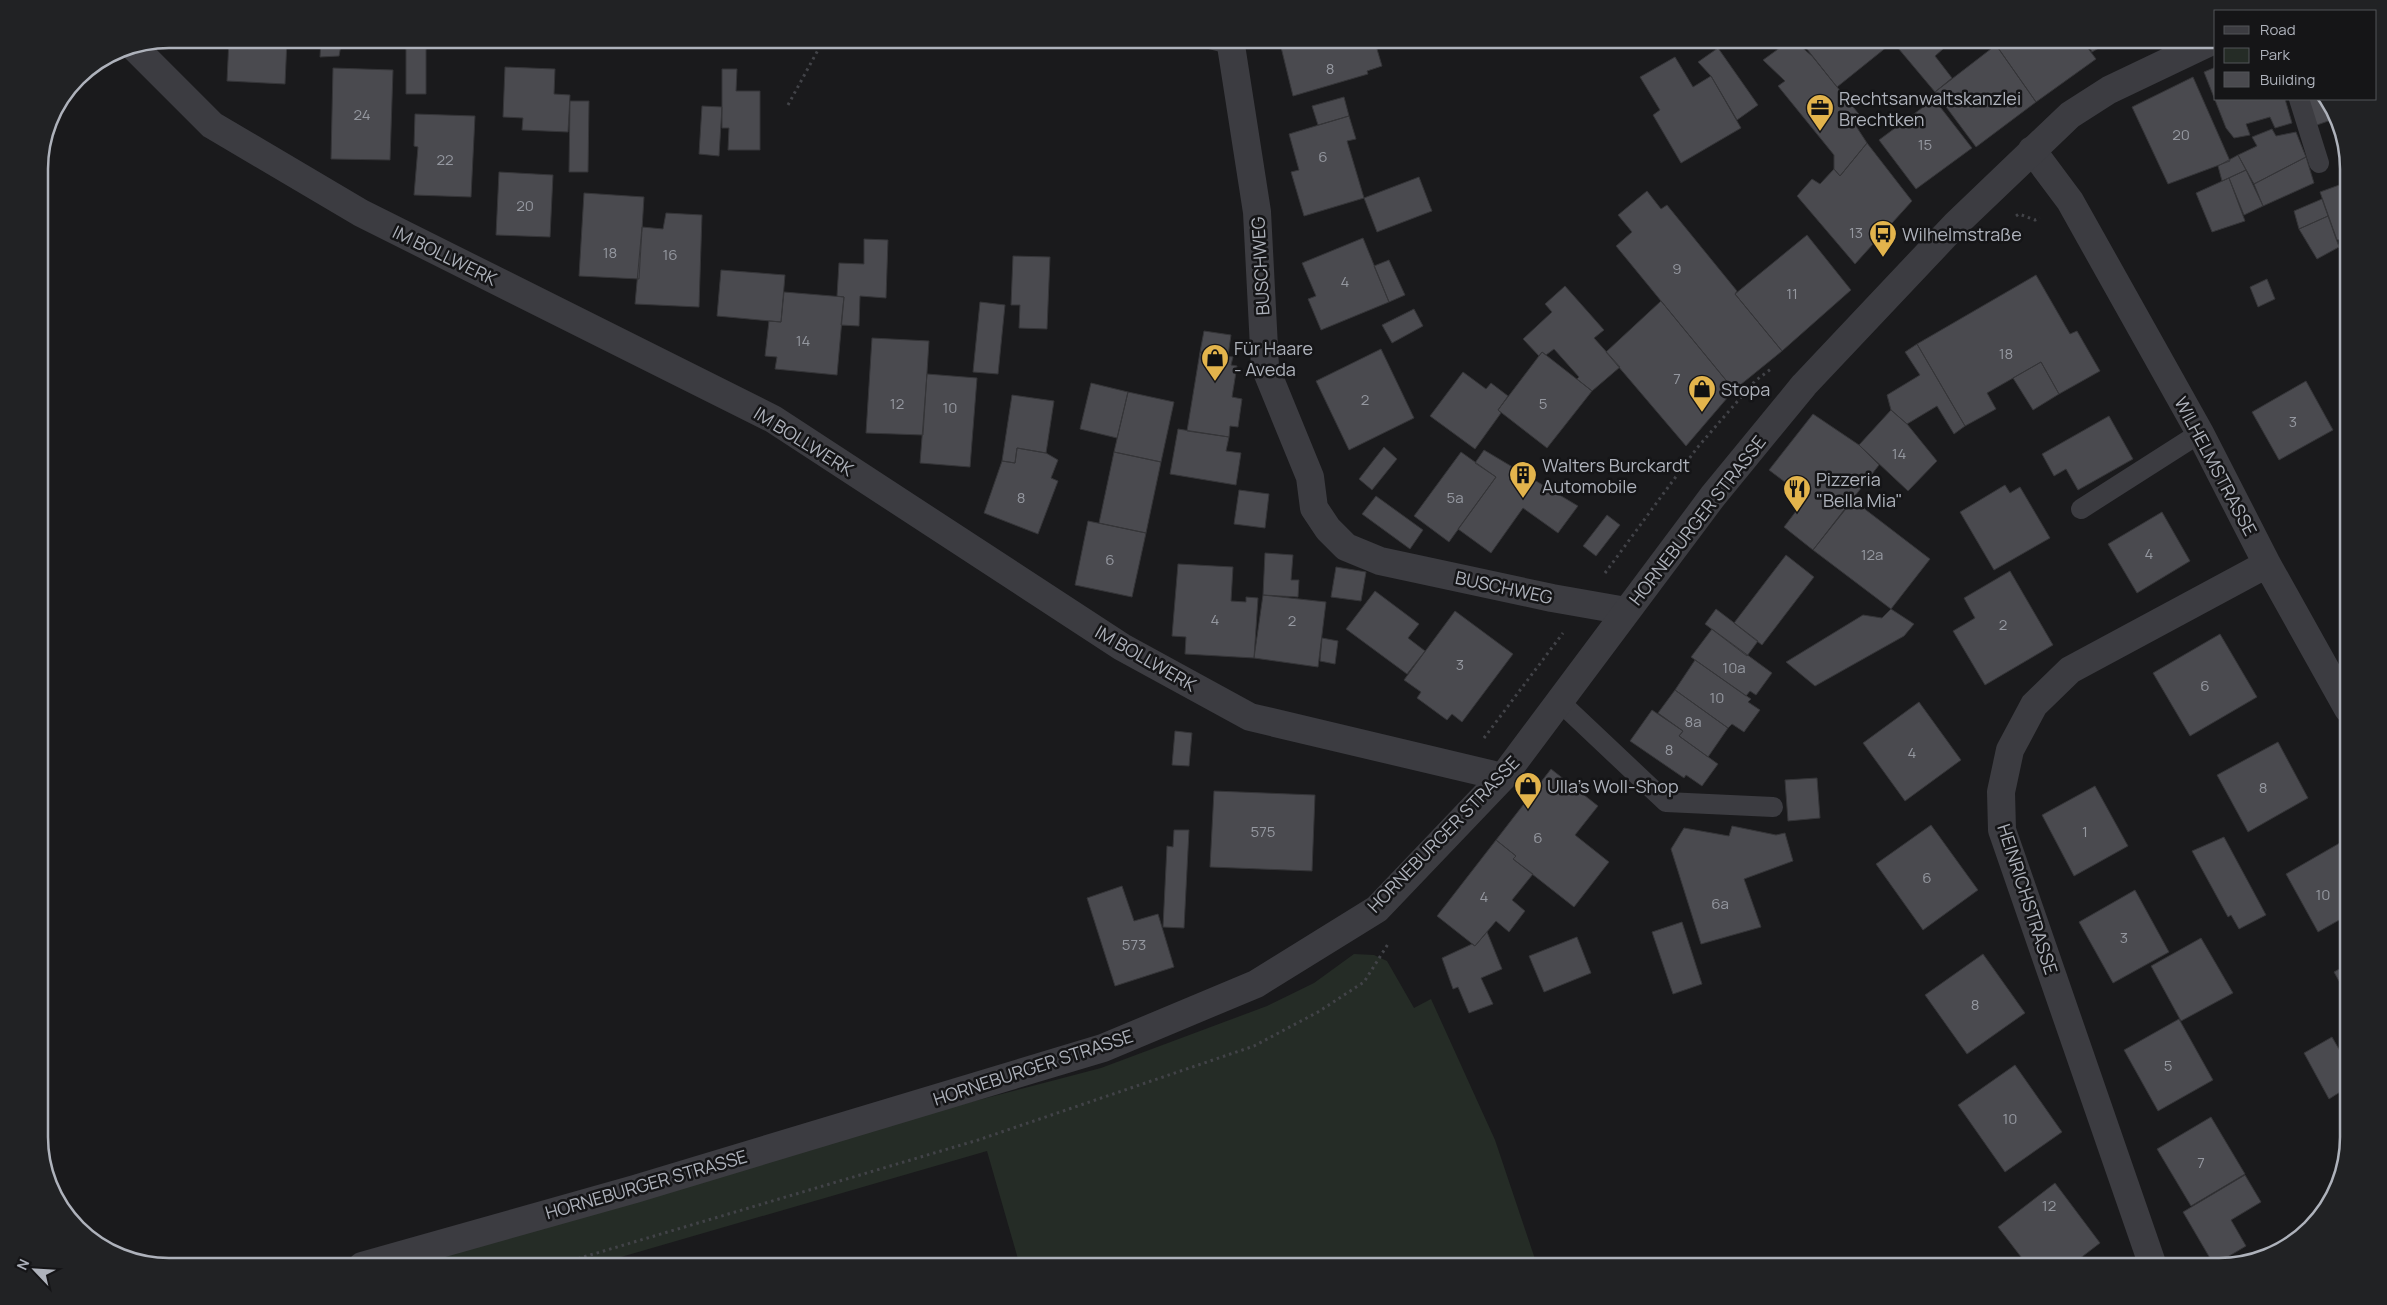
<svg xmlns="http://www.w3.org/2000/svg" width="2387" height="1305" font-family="Manrope,sans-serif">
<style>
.green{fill:#252c26}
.building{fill:#4a4a4f;stroke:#353538}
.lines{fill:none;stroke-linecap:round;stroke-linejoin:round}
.path{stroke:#424348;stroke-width:3;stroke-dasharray:2.5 4;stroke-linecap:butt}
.service{stroke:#3c3c41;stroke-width:20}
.minor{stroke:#3c3c41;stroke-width:28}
.tertiary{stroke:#3c3c41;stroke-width:28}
.labels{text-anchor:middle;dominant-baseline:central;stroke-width:5;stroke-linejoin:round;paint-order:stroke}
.number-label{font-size:15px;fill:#9598a0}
.poi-label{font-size:18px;fill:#aeb2bb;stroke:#151517;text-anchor:start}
.street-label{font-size:18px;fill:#aeb2bb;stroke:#151517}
.rim{fill:none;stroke:#aeb2bb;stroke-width:2.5}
</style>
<rect width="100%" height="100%" fill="#1a1a1c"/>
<path class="green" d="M1354 954 1374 955 1387 961 1414 1008 1431 999 1495 1140 1535 1259 1515 1266H1020L987 1151 590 1266H367L634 1190 1101 1068 1267 1006 1314 983Z"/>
<path class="building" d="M229 39H287L285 84 227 81Z
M321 39H356L357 40H342L339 56 320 57Z
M473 39H491V41H473Z
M1279 39H1374L1382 66 1367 71 1368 74 1293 96Z
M1792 39 1812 56 1862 118 1854 123 1867 143 1840 176 1834 169V155L1778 86 1785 81 1763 60Z
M1799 39H1934L1943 49 1935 56 1952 78 1935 92 1893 42 1837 87Z
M2005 39H2081L2096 59 2036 102 1996 45Z
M2085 39H2114L2092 52Z
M1996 45 2036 102 1976 147 1935 92Z
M1718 48 1758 105 1737 120 1711 76 1698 62Z
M406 49H426V94H406Z
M1675 57 1693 87 1711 76 1741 128 1681 163 1653 115 1660 110 1640 77Z
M505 67 555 69 554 94 570 95 568 132 522 130 523 118 503 117Z
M2216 67V99H2285L2292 123 2275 128 2270 117 2246 124 2250 135 2234 138 2226 128 2204 72Z
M333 68 393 70 390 160 331 159Z
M722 69H737L736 91H760V150H728L729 128H722Z
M2193 77 2230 161 2168 184 2132 107Z
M1344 97 1349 116 1318 125 1312 106Z
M1934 99 1972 148 1916 189 1879 140Z
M2307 99H2327L2334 119 2314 126Z
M570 101H589L588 172H569Z
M702 106 722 107 719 156 699 154Z
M415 114 475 116 471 197 414 195 418 147 414 146Z
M1349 116 1356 139 1347 141 1364 198 1304 216 1291 172 1299 170 1289 134Z
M2272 129 2276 136 2296 132 2306 157 2254 184 2238 155 2257 146 2252 137Z
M1867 143 1912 201 1855 264 1797 196 1812 179 1820 184 1834 169 1840 176Z
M2238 155 2246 170 2222 181 2218 166Z
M2306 157 2314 183 2263 206 2254 184Z
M2246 170 2263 206 2244 215 2229 178Z
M499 172 553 175 550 237 496 235Z
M1419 177 1432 211 1377 232 1364 198Z
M2229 178 2245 221 2212 232 2196 193Z
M2342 184 2348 201V237L2337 240 2320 192Z
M1647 191 1661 209 1667 205 1737 291 1735 294 1782 351 1734 390 1616 246 1632 232 1618 215Z
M584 193 644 197 639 279 579 276Z
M2322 199 2328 216 2299 229 2294 211Z
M666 213 702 215 699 307 635 304 642 227 663 229Z
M2328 216 2339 247 2317 259 2299 229Z
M1807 235 1851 290 1782 351 1735 294Z
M1363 238 1389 302 1321 330 1308 299 1316 296 1302 263Z
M864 239 888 240 886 298 860 296 859 326 841 325 844 297 837 296 839 263 864 264Z
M1013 256 1050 257 1047 329 1019 328 1020 305H1011Z
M1389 260 1405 295 1389 302 1374 266Z
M721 270 785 275 781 322 717 316Z
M2036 275 2070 334 2077 331 2100 371 2059 394 2041 362 1987 393 1996 409 1965 426 1917 344Z
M2267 279 2275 299 2258 307 2250 287Z
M1565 286 1604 330 1594 338 1620 367 1592 391 1577 379 1579 377 1554 349 1546 355 1542 352 1539 356 1523 339 1552 312 1545 304Z
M784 292 844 297 837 375 775 369 777 357 765 356 769 321 781 322Z
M1661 301 1734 390 1686 446 1606 352Z
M980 302 1005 305 998 374 973 372Z
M1414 309 1423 326 1392 343 1382 325Z
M1204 331 1231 335 1228 356 1200 352Z
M872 338 929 341 923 435 866 433Z
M1917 344 1965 426 1954 434 1937 406 1907 424 1891 410 1887 395 1920 375 1905 352Z
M1381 349 1414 418 1349 450 1316 381Z
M1200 352 1233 357 1231 365 1237 366 1232 397 1242 399 1238 427 1230 426 1229 437 1187 431Z
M1542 352 1592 391 1547 448 1498 410Z
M2041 362 2059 394 2033 410 2013 378Z
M1463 372 1486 389 1491 383 1508 396 1498 410 1501 413 1475 449 1430 416Z
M927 374 977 378 970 467 920 463Z
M2306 381 2333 430 2279 460 2252 412Z
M1091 383 1128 392 1117 438 1080 429Z
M1128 392 1174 402 1161 462 1114 452Z
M1012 395 1054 401 1046 453 1017 448 1015 463 1002 461Z
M1891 410 1907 424 1937 461 1908 491 1859 445Z
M1813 414 1859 445 1879 465 1813 550 1784 527 1806 498 1769 470Z
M2109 416 2133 459 2078 490 2066 469 2054 476 2042 454Z
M1178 429 1229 437 1226 451 1241 453 1236 485 1170 474Z
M1384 447 1397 459 1372 490 1359 479Z
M1017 448 1046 453 1058 460 1051 478 1058 481 1038 534 984 513 1002 461 1015 463Z
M1484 450 1578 506 1558 533 1523 508 1491 553 1458 529 1496 477 1475 463Z
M1114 452 1161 462 1146 533 1099 523Z
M1461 452 1496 477 1449 542 1414 516Z
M2005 485 2010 493 2020 487 2050 538 1994 570 1960 512Z
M1239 490 1269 494 1265 528 1234 524Z
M1376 496 1423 530 1410 549 1362 514Z
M1853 500 1930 559 1891 609 1813 550Z
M2162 512 2190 561 2137 593 2108 544Z
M1607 515 1620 525 1596 556 1583 546Z
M1088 521 1146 533 1132 597 1075 585Z
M1265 553 1293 555 1291 580H1299L1298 597 1263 595Z
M1786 555 1814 577 1762 645 1734 623Z
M1178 564 1233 567 1231 601 1246 602V597L1258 598 1254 658 1185 654 1186 637 1172 636Z
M1336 567 1366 572 1361 601 1331 597Z
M2010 571 2053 645 1985 685 1953 631 1975 618 1964 598Z
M1375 591 1419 624 1408 638 1425 651 1407 674 1346 629Z
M1263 595 1326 602 1318 667 1254 658Z
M1716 609 1758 641 1747 656 1705 624Z
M1891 609 1914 624 1904 636 1815 686 1786 662 1863 615 1882 618Z
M1455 611 1513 654 1462 722 1452 714 1447 720 1417 698 1421 692 1404 680Z
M1712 629 1772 673 1756 695 1750 691 1746 696 1691 657Z
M2220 634 2257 697 2190 736 2153 673Z
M1322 638 1338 641 1335 664 1320 661Z
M1695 660 1751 699 1748 702 1760 710 1744 732 1732 724 1728 728 1675 690Z
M1675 690 1728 728 1708 757 1679 736 1683 731 1658 713Z
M1919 702 1961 760 1905 801 1863 743Z
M1652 710 1683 731 1679 736 1718 764 1702 786 1686 775 1684 778 1630 741Z
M1175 731 1192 733 1189 766 1172 765Z
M2278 742 2308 798 2248 832 2217 775Z
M1551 769 1598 806 1575 835 1609 862 1574 907 1513 859 1516 856 1496 840Z
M1817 778 1820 818 1788 821 1785 780Z
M2095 786 2128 846 2074 876 2042 815Z
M1214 791 1315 795 1312 871 1210 867Z
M1931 825 1978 890 1923 930 1876 864Z
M1732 826 1776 835 1785 833 1793 861 1744 879 1761 927 1701 944 1671 849 1684 828 1729 836Z
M1174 830H1189L1184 928 1163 927 1167 846 1173 847Z
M2224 837 2266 915 2239 929 2231 915 2228 917 2192 851Z
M1496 840 1516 856 1513 859 1533 874 1512 900 1525 911 1509 932 1496 921 1475 946 1437 916Z
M2345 840 2348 846V915L2318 932 2286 874Z
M1122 886 1134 921 1158 914 1174 967 1115 986 1087 898Z
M2135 890 2169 952 2113 983 2079 922Z
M1682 922 1702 984 1673 994 1652 932Z
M1487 932 1502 969 1481 978 1493 1004 1469 1013 1458 987 1453 989 1442 958 1472 944 1475 946Z
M1577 937 1591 973 1544 992 1529 956Z
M2201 938 2233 993 2181 1021 2151 966Z
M1983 954 2025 1013 1967 1054 1925 995Z
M2348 964V997L2334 972Z
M2179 1019 2213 1080 2158 1111 2124 1050Z
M2332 1037 2348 1065V1087L2329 1099 2304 1053Z
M2015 1065 2062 1132 2005 1172 1958 1105Z
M2211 1117 2245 1174 2191 1206 2157 1149Z
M2245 1175 2261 1202 2231 1220 2246 1246 2214 1265 2183 1212Z
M2055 1183 2100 1243 2070 1266H2028L1998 1227Z"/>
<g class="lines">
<path class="path" d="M788 105 824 39
M2341 180 2348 190
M2016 216 2019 214 2035 220 2040 218
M1605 573 1697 448 1755 381 1771 369
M1484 738 1563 633
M553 1266 978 1140 1254 1046 1318 1012 1364 982 1388 944"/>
<path class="service" d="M1210 39 1230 44
M2299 99 2319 163
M2081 509 2200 433
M1559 701 1666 802 1773 807"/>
<path class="minor" d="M1230 39 1257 212 1265 367 1310 477 1314 508 1328 529 1346 547 1380 561 1552 598 1626 611
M133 46 212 125 361 213 773 419 1122 647 1250 717 1503 777
M2032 150 2070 201 2200 433 2267 564 2348 709
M2153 1266 2002 830 2001 792 2010 750 2034 705 2070 670 2267 564"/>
<path class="tertiary" d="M362 1266 635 1189 1103 1048 1256 984 1377 909 1503 777 1713 496 1804 385 1956 224 2070 115 2109 90 2216 39"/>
</g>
<defs>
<symbol id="office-pin" viewBox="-11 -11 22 30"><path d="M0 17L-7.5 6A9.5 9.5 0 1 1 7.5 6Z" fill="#e3b44c" stroke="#151517"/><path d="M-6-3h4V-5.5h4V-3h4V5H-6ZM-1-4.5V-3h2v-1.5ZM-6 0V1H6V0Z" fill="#111"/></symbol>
<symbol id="bus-pin" viewBox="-11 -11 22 30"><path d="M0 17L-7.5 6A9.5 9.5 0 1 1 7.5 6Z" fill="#e3b44c" stroke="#151517"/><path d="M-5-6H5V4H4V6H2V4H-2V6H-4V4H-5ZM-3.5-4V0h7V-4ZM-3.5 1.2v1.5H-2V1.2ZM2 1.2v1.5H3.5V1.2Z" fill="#111"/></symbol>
<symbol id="shop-pin" viewBox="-11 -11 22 30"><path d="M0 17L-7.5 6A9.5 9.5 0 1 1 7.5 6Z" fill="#e3b44c" stroke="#151517"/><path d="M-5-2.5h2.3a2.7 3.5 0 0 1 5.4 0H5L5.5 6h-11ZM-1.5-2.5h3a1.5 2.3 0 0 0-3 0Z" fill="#111"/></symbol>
<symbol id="building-pin" viewBox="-11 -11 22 30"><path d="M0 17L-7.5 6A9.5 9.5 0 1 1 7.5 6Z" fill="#e3b44c" stroke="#151517"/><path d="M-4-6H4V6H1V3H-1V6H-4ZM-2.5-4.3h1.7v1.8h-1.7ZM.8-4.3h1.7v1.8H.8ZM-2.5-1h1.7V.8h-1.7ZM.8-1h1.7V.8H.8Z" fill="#111"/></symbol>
<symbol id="restaurant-pin" viewBox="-11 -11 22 30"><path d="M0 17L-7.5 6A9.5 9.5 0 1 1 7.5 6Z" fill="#e3b44c" stroke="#151517"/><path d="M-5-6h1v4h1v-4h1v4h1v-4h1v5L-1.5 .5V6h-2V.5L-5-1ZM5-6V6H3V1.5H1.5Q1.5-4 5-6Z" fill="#111"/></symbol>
</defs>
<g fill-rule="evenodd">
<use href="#office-pin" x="1804" y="92" width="32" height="43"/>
<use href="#bus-pin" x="1867" y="218" width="32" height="43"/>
<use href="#shop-pin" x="1199" y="342" width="32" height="43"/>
<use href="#shop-pin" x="1686" y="373" width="32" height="43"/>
<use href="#building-pin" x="1507" y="459" width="32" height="43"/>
<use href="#restaurant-pin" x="1781" y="473" width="32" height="43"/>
<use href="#shop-pin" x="1512" y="770" width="32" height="43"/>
</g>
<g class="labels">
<g class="number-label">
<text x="1330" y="68">8</text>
<text x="362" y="114">24</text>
<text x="2181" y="134">20</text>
<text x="1925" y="144">15</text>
<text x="1323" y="156">6</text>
<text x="445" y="159">22</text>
<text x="525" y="205">20</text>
<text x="1856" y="232">13</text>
<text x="610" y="252">18</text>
<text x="670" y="254">16</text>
<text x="1677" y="268">9</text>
<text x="1345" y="281">4</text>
<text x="1792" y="293">11</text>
<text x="803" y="340">14</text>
<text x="2006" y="353">18</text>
<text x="1677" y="378">7</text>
<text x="1365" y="399">2</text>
<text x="897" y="403">12</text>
<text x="1543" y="403">5</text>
<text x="950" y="407">10</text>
<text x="2293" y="421">3</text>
<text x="1899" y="453">14</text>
<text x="1021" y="497">8</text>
<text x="1455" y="497">5a</text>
<text x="2149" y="553">4</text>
<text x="1872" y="554">12a</text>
<text x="1110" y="559">6</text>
<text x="1215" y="619">4</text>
<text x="1292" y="620">2</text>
<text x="2003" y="624">2</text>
<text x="1460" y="664">3</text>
<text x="1734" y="667">10a</text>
<text x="2205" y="685">6</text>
<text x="1717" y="697">10</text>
<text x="1693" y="721">8a</text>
<text x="1669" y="749">8</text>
<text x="1912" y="752">4</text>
<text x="2263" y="787">8</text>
<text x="1263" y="831">575</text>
<text x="2085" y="831">1</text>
<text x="1538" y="837">6</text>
<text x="1927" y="877">6</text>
<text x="2323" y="894">10</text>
<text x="1484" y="896">4</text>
<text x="1720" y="903">6a</text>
<text x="2124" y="937">3</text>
<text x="1134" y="944">573</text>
<text x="1975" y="1004">8</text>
<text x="2168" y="1065">5</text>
<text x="2010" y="1118">10</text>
<text x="2201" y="1162">7</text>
<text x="2049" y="1205">12</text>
</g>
<g class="poi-label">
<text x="1839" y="98">Rechtsanwaltskanzlei<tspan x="1839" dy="21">Brechtken</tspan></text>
<text x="1902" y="234">Wilhelmstraße</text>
<text x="1234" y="348">Für Haare<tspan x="1234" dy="21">- Aveda</tspan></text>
<text x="1721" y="389">Stopa</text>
<text x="1542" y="465">Walters Burckardt<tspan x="1542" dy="21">Automobile</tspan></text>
<text x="1816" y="479">Pizzeria<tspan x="1816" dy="21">"Bella Mia"</tspan></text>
<text x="1547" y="786">Ulla's Woll-Shop</text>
</g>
<g class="street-label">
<text transform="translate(445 255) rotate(26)">IM BOLLWERK</text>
<text transform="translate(1260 266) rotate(-93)">BUSCHWEG</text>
<text transform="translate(804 441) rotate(32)">IM BOLLWERK</text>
<text transform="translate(2216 466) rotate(62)">WILHELMSTRASSE</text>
<text transform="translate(1697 520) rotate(-52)">HORNEBURGER STRASSE</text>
<text transform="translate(1504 587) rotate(12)">BUSCHWEG</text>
<text transform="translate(1146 658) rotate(30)">IM BOLLWERK</text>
<text transform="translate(1443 834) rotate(-46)">HORNEBURGER STRASSE</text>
<text transform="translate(2028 899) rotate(72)">HEINRICHSTRASSE</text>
<text transform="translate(1033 1067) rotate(-18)">HORNEBURGER STRASSE</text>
<text transform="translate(646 1184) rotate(-16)">HORNEBURGER STRASSE</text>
</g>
</g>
<path d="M0 0H2387V1305H0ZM169 48H2219A121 121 0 0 1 2340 169V1137A121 121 0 0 1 2219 1258H169A121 121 0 0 1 48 1137V169A121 121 0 0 1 169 48Z" fill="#212224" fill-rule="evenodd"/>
<path class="rim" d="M169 48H2219A121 121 0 0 1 2340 169V1137A121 121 0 0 1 2219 1258H169A121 121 0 0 1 48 1137V169A121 121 0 0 1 169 48Z"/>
<rect x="2214" y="10" width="162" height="90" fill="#151517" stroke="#525459"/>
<rect x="2224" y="26" width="25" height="8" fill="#3c3c41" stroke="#525459"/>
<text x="2260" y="35" font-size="15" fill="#aeb2bb">Road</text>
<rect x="2224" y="48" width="25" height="15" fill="#252c26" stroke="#525459"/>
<text x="2260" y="60" font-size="15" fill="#aeb2bb">Park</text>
<rect x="2224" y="72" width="25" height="15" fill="#4a4a4f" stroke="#525459"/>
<text x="2260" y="85" font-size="15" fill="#aeb2bb">Building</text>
<g transform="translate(35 1270) rotate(295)" stroke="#151517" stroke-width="4" paint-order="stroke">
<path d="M0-4L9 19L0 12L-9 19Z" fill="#aeb2bb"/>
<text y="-8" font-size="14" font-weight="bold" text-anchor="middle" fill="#aeb2bb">N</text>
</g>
</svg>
